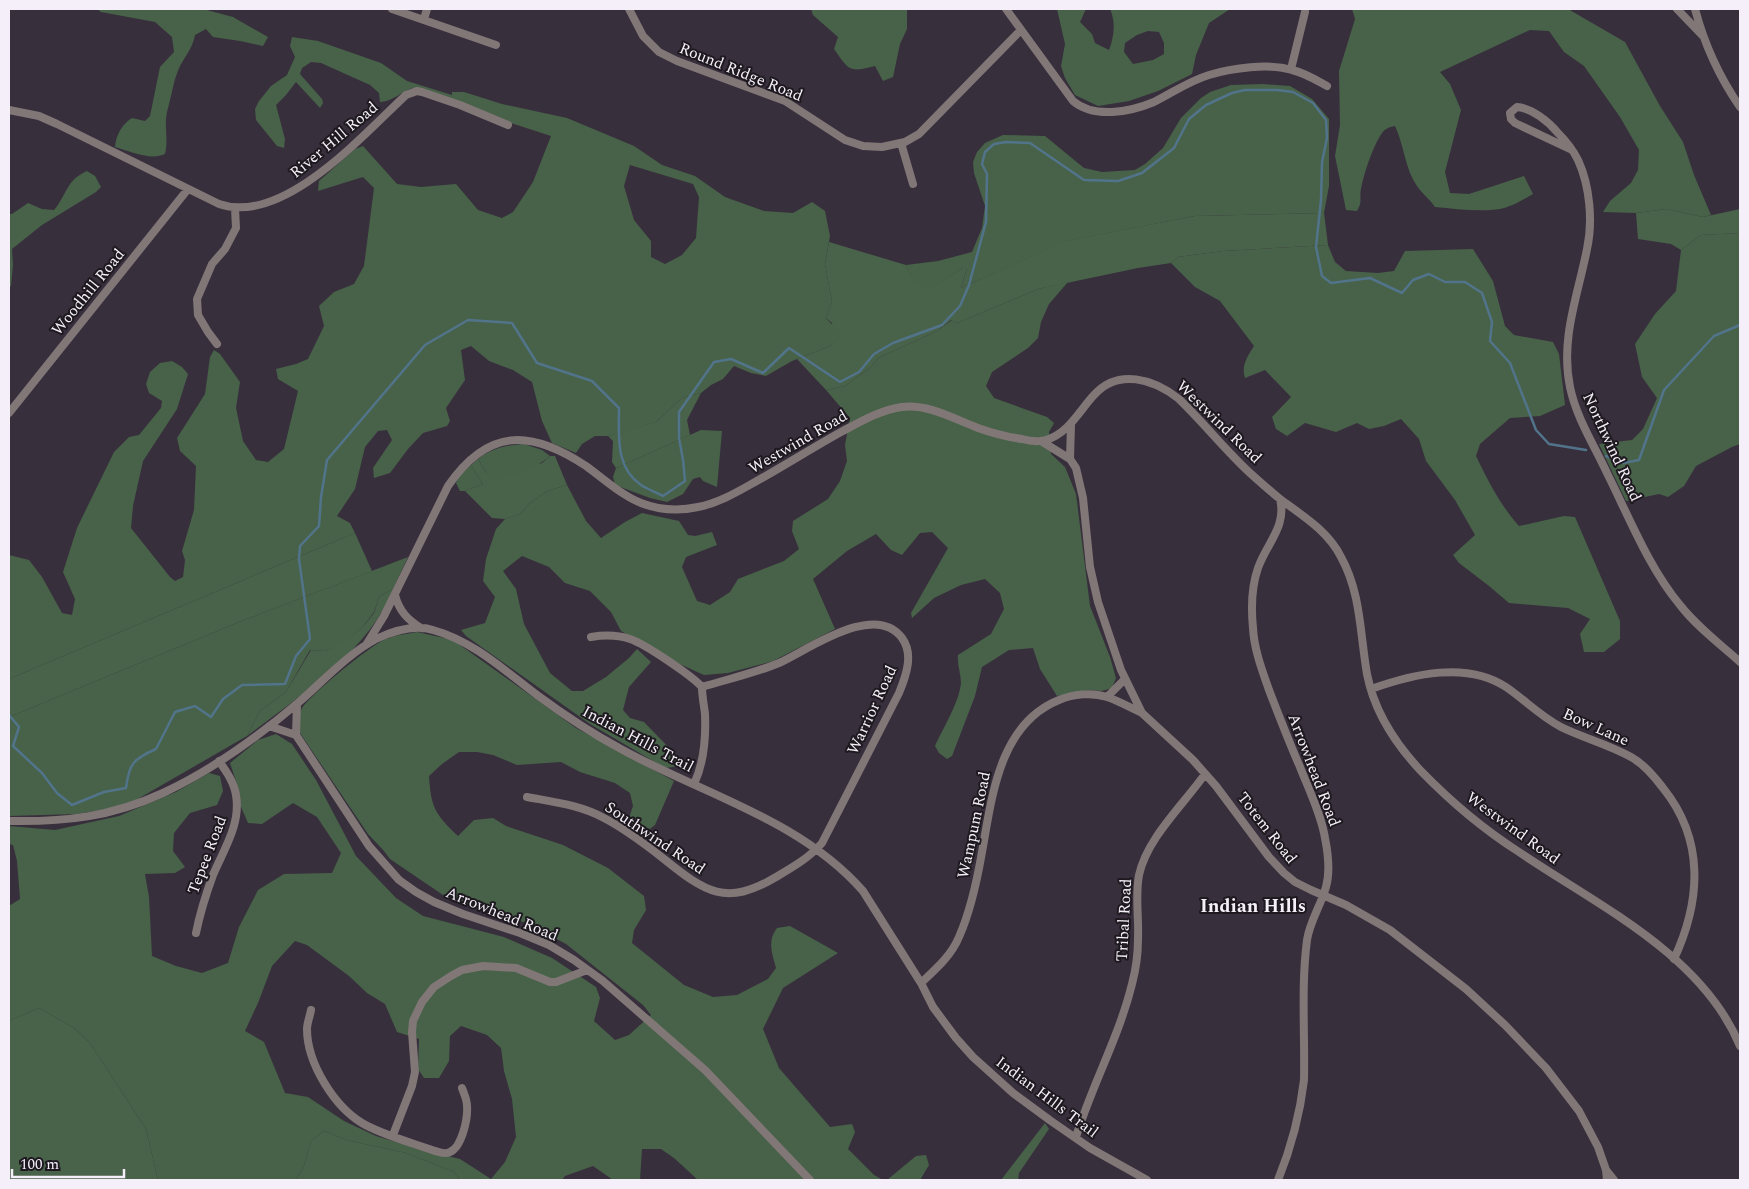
<svg xmlns="http://www.w3.org/2000/svg" width="1749" height="1189" font-family="Spectral,serif">
<style>
.green{fill:#49624a}
.forest{fill:#476248;fill-rule:evenodd}
.lines{fill:none;stroke-linecap:round;stroke-linejoin:round}
.stream{stroke:#52748b;stroke-width:2.5}
.street{stroke:#817777;stroke-width:8}
.labels{text-anchor:middle;dominant-baseline:central;stroke-width:4;stroke-linejoin:round;paint-order:stroke}
.street-label{font-size:16px;fill:#f5eff9;stroke:#1d191f}
.quarter-label{font-size:19px;font-weight:bold;fill:#f5eff9;stroke:#1d191f}
</style>
<rect width="100%" height="100%" fill="#382f3d"/>
<path class="green" d="M1666 209 1703 217 1740 209V233L1701 235 1681 250 1671 244 1638 239 1636 213Z
M1324 213 1328 245 1223 251 1178 257 1171 263 1138 268 1038 289 957 323 951 320 937 331 878 358 872 366 845 386 826 390 797 359 833 345 832 323 826 318 832 302 825 264 829 242 906 265 914 282 930 289 963 268H967L961 288 1065 241 1195 216Z
M701 393 687 420 690 435 616 468 612 462 613 441 608 436 656 422 682 398Z
M550 456H555L567 485 547 491 530 503 520 514 505 519 492 518 465 491 483 484 471 465 478 459 487 474 542 463Z
M355 533 372 571 239 622 9 717V679Z
M393 589C371 649 296 699 247 736L260 711 286 692 311 650 326 651 338 646 362 628 374 613 379 597Z
M39 1008 74 1028 90 1043 146 1129 158 1180H9V1021Z
M324 1131 346 1140 406 1153 454 1172 460 1180H296L304 1166 311 1141Z"/>
<path class="forest" d="M97 9H203L233 17 268 37 263 46 240 41 213 37 206 29 195 35C193 47 186 55 180 66 174 78 172 94 168 108 163 125 169 137 165 154 151 161 129 151 115 147 116 135 122 124 132 118L145 121 150 116 160 67 174 52 172 37 155 22 101 12Z
M811 9H907V29L900 44 893 77 883 81 875 66C848 73 849 70 834 49L838 37 813 15Z
M1057 9H1086L1080 22 1092 34 1095 43 1109 50C1114 37 1116 22 1110 9H1230L1209 23 1196 55 1192 74 1158 91 1129 101 1098 106 1075 95 1065 78 1061 66 1065 44ZM1148 31 1159 32 1164 43V54L1153 60 1133 64 1124 52 1125 43 1137 35Z
M1352 9H1568L1625 42 1660 106 1683 142 1694 175 1711 215 1703 217 1666 209 1636 213 1603 212 1610 201 1631 183 1638 170 1639 150 1620 117 1584 66 1564 52 1549 31 1530 30 1440 72 1450 84 1461 110 1445 172 1450 193 1469 194 1524 176 1533 194C1523 200 1511 207 1500 209 1479 212 1456 209 1435 207 1430 199 1422 194 1417 186 1405 169 1404 145 1395 126 1389 127 1385 129 1382 133 1373 146 1364 173 1361 189 1359 199 1363 201 1357 211L1346 210 1335 156 1340 125 1339 71 1355 19Z
M292 37 318 41 381 63 407 81 452 95V92H464L502 104 567 118 634 146 662 165 695 176 725 197 764 211 793 213 812 202 825 211 830 236 825 264 832 302 826 318 842 335 833 345 792 361 766 376 751 373 734 366 723 379 711 385 701 393 682 398 656 422 625 432 608 436H595L582 444 576 453 552 443 542 421 532 382 513 370 489 361 471 346 461 350 465 380 446 408 450 421 447 426 423 433 408 449 390 473 374 478 373 468 392 440 387 430 378 431 365 447 355 489 337 516 350 523 355 533 9 679V555L29 560 42 577 62 613 72 615 75 599 63 572 77 528 114 452 129 437 139 435 161 408 162 401 149 393 146 384 150 372 160 363 172 361 182 367 188 374 177 409 143 461 133 506 131 528 170 577 175 581 183 577 185 560 182 551 194 510 196 466 180 451 177 438 205 394 210 357 214 350 220 354 240 382 236 408 243 441 256 460 268 462 284 449 298 391 278 379 276 369 296 364 308 359 324 326 319 306 334 292 354 284 364 266 374 188 363 177 318 191 319 181 355 149 363 146 397 184 421 187 456 184 478 210 502 218 513 212 533 182 551 136 511 123 499 117 413 88C402 91 392 102 380 102L379 93 370 85 321 63 311 62 302 68 300 74 322 99 323 103 320 108 296 82 286 95 276 105 285 139 284 148 277 146 256 120 255 109 259 101 271 86 287 75 295 57 290 46ZM630 165 693 184 699 197 696 238 682 255 665 264 651 257V241L634 220 624 186Z
M1263 84 1290 86 1312 99 1329 119V186L1324 213 1195 216 1067 241 961 288 967 268H963L930 290 914 283 906 265 938 261 972 252 982 228 985 206 974 173 973 162 977 152 985 143 1003 135 1045 136 1084 168 1102 172 1135 170 1145 164 1163 148 1181 118 1201 98 1210 92 1231 85Z
M87 171 95 176 101 187 96 192 42 225 12 249 13 265 11 286 9 287V214H12L28 203 42 209 54 210C67 195 66 180 87 171Z
M1740 233V444L1732 447 1696 466 1684 486 1668 497 1659 494 1626 501 1599 444 1632 440 1643 429 1657 398 1642 377 1635 344 1655 314 1676 291 1681 250 1701 235Z
M1328 245 1335 262 1346 271 1378 273 1394 271 1405 251 1473 249 1493 281 1505 326 1514 335 1553 342 1559 354 1565 405 1540 416 1510 418 1480 444 1476 456C1488 481 1501 506 1519 526L1564 516 1575 517 1620 621V639L1604 652H1584L1580 634 1590 619 1568 608 1509 603 1489 586 1459 563 1453 555 1475 535 1455 500 1426 461 1419 439 1401 419 1384 426 1369 429 1357 423 1336 432 1305 423 1287 436 1276 429 1272 417 1291 397 1265 370 1245 378C1241 366 1247 357 1254 346L1220 301 1195 287 1171 263 1178 257 1223 251Z
M1068 282 1049 304 1041 322 1038 338 1028 348 992 372 986 386 994 398 1047 417 1054 423 1049 432 1051 454 1065 467 1076 494 1090 606 1110 657 1116 678 1112 688 1102 691 1088 690 1057 696 1040 669 1033 648 1009 650 982 667 975 696 952 756 947 759 939 753 935 746C943 728 959 703 961 683 961 674 957 665 958 655L991 634 1004 609 1000 593 985 579 961 585 934 598 912 618 911 613 948 548 932 532 920 533 902 555 891 550 876 534 847 551 813 579 835 629 773 661 728 673 704 675 673 661 621 631 611 612 590 591 565 583 549 567 522 556 503 571 516 589 524 624 550 673 572 691H583L606 677 629 658 637 649 651 662 629 687 623 710 630 718 644 722 677 756 680 766 665 768 590 724 466 636 461 630 485 623 495 597 483 581 486 559 496 529 505 519 520 514 530 503 547 491 567 485 586 521 601 538 625 522 642 513 679 521 688 535 695 536 712 532 717 545 686 557 682 567 697 601 710 605 730 592 738 579 784 561 799 549 792 531 793 521 828 499 840 481 847 461 845 445 850 418 826 390 845 386 872 366 878 358 937 331 952 320 957 323 1038 289Z
M701 430 722 431 717 487 703 481 700 477 693 479 683 494 667 502 650 498 615 485 613 477 616 468Z
M524 444 542 450 550 456C534 470 514 475 494 481L487 474 478 459C492 448 506 445 524 444Z
M471 465 483 484 465 491H460L456 483 458 477Z
M408 557 393 589 379 597 374 612 362 628 338 647 326 651 310 650 286 692 260 711 247 736 136 800 107 809 77 814 9 816V717L239 622Z
M417 632 453 640 576 728 674 781 655 825 647 831 636 827 628 821 633 806 630 793 615 783 580 772 561 762 517 765 493 755 477 752H459L442 764 429 776C431 808 435 814 458 836L474 820 493 818 506 826 563 845 608 868 644 896 646 910 634 930 632 943 684 985 713 997 737 995 768 979 776 968C772 953 767 941 777 928L790 926 838 953 783 988 763 1029 779 1068 830 1127 852 1124 855 1132 848 1149 874 1175 883 1180H698L674 1158 661 1149H642L640 1180H613L593 1166 565 1176 562 1180H460L454 1172 406 1153 346 1140 324 1131 311 1141 304 1166 296 1180H158L146 1129 90 1043 74 1028 39 1008 9 1021V906L20 899 17 861 13 845 9 844V826L55 830 119 816 176 792 209 773 220 776 223 791 217 805 190 813 174 833 173 851 185 867 175 873 145 874 149 897 152 956 176 966 202 973 228 963 239 927 258 890 284 874 332 873 341 853 317 817 293 803 262 824 248 823 241 807 238 787 230 763 258 740 276 734 292 744 316 780 356 856 396 898 423 916 504 937 552 958 596 987 600 998 594 1021 615 1040 629 1035 651 1015 643 1005 566 944 527 923 495 914 443 895 390 859 384 851 368 834 300 733C298 726 298 718 301 710 307 697 372 644 386 639 396 635 407 634 417 632ZM295 941 307 945 349 976 367 993 385 1004 397 1032 419 1039 418 1069 424 1078H439L449 1061 450 1036 461 1026 487 1035 501 1048 504 1071 512 1099 516 1137 505 1162 491 1179 460 1159 426 1151 376 1136 344 1121 308 1097 285 1093 264 1042 245 1031 258 1003 272 966Z
M1045 1123 1049 1129 1019 1173 1018 1180H1001Z
M926 1155 929 1165 920 1180H887L916 1156Z"/>
<g class="lines">
<path class="stream" d="M1606 456 1623 463 1639 460 1664 390 1714 336 1740 325
M9 715 19 727 13 746 42 773 57 793 72 805 104 792 126 788C129 764 133 759 156 749L175 712 195 706 211 717 223 699 242 685 285 684 296 656 310 639 299 559 300 546 319 526 321 497 327 460 425 345 468 320 512 323 537 363 592 381 619 408C619 436 615 467 641 485 647 489 656 492 663 496L685 481 683 460 679 438V412L714 362 731 359 763 373 789 348 840 382 859 372 874 354 893 343 942 325 960 306 969 285 986 222 987 174 982 164 985 152 994 144 1006 142 1030 143 1084 180 1118 181 1142 173 1174 148 1189 119 1206 105 1232 93 1245 90H1277L1293 92 1313 103 1326 120 1327 138 1322 162 1321 200 1316 247 1322 276 1331 283 1370 278 1402 293 1413 280 1429 274 1445 282H1465L1482 293 1492 322 1490 341 1510 363 1536 430 1549 444 1586 450"/>
<path class="street" d="M392 9 496 45
M629 9 643 36 659 52 677 61 785 101 845 140 863 146 882 147 905 142 919 134 1021 30
M1006 9 1073 101C1094 119 1130 112 1154 102 1172 93 1189 81 1209 75 1232 68 1269 63 1292 70 1305 73 1316 80 1327 86
M1677 9 1703 36
M1695 9C1704 43 1720 78 1740 107
M424 19 427 9
M1291 69 1305 12
M9 110 39 116 57 124 219 204C283 226 363 135 406 95L417 91 422 92 460 105 508 125
M901 143 913 184
M1572 150 1515 123 1511 119 1510 113 1517 107C1532 108 1549 122 1558 133 1566 141 1573 150 1578 160 1590 186 1593 222 1587 249 1578 295 1560 339 1570 387 1576 417 1594 445 1607 473 1629 517 1649 568 1680 605 1697 627 1720 644 1740 662
M217 344 208 332 198 315 197 299 212 264 225 249 236 228 235 208
M9 413 188 189
M1041 441 1070 459 1076 468 1083 498 1090 567 1098 602 1121 670 1142 713 1193 760 1216 786 1269 857 1284 873 1295 882 1311 890 1346 905 1390 930 1466 989 1505 1025 1546 1068 1579 1111 1598 1147 1606 1170 1607 1180
M1070 459 1071 424
M395 595C399 611 408 620 421 628
M591 637C603 635 618 635 630 639 645 644 691 675 702 687 702 696 704 705 705 714 706 738 704 763 694 784
M366 645 384 616 448 486C488 428 530 429 586 466 604 479 621 495 641 503 659 510 680 511 698 507 719 503 737 492 755 482 784 466 812 448 841 432 860 422 880 410 902 407 929 404 954 419 978 428 992 433 1007 437 1022 439 1029 441 1039 442 1046 440 1069 433 1079 411 1094 395 1118 368 1154 379 1179 399 1204 423 1225 450 1250 473 1260 482 1270 491 1280 499 1303 516 1328 531 1341 557 1361 593 1360 634 1367 674 1374 711 1394 742 1420 770 1450 801 1483 829 1519 852 1597 905 1702 954 1740 1046
M1371 689C1413 674 1467 661 1506 687 1525 700 1540 716 1561 727 1583 738 1608 744 1631 757 1644 764 1654 776 1663 788 1705 840 1701 901 1674 959
M1107 697 1125 679
M269 726 296 735 369 846 399 880 416 892 434 902 463 914 520 933 549 945 574 960 603 981 705 1070 810 1180
M296 735 297 704
M527 797C554 802 580 805 604 818 625 829 645 844 664 859 705 892 726 907 776 877 793 867 809 858 822 843L899 693C906 676 914 654 902 638 875 601 808 650 779 663 755 673 728 679 702 687
M9 821C65 822 111 817 163 793 212 770 258 737 299 702 322 682 349 653 376 639 393 631 414 624 433 630 473 641 505 671 537 695 564 715 591 733 621 749 702 794 800 819 863 891L921 983 933 1007 956 1038 973 1057 1013 1093 1051 1121 1090 1148 1147 1180
M196 933C200 913 206 894 213 875 224 849 241 824 236 795 234 782 226 771 219 761
M921 983C936 969 951 956 959 937 971 910 977 881 982 852 992 797 999 724 1059 700 1073 694 1092 692 1107 697 1119 701 1131 708 1142 713
M311 1010C310 1016 307 1023 307 1029 307 1063 334 1106 362 1123 382 1135 413 1143 435 1151 440 1152 445 1155 450 1152 462 1147 468 1118 467 1106 467 1099 464 1094 462 1088
M393 1135 412 1086 415 1072 412 1032 413 1021 422 1002 434 987 451 976 462 970 483 966 516 968 550 982H556L587 970
M1076 1137C1092 1085 1119 1037 1132 984 1136 969 1138 954 1138 939 1139 918 1135 896 1139 875 1147 838 1184 804 1205 774
M1606 1170 1614 1180
M1278 1180C1291 1148 1300 1114 1304 1080 1305 1033 1301 986 1307 940 1310 921 1321 905 1326 887 1330 873 1328 853 1325 838 1321 814 1309 790 1300 767 1289 742 1279 716 1269 690 1262 670 1254 649 1253 628 1251 608 1251 588 1258 568 1267 543 1287 526 1280 499"/>
</g>
<g class="labels">
<g class="street-label">
<text transform="translate(741 72) rotate(22)">Round Ridge Road</text>
<text transform="translate(334 140) rotate(-40)">River Hill Road</text>
<text transform="translate(88 292) rotate(-51)">Woodhill Road</text>
<text transform="translate(1219 422) rotate(44)">Westwind Road</text>
<text transform="translate(798 442) rotate(-30)">Westwind Road</text>
<text transform="translate(1612 447) rotate(65)">Northwind Road</text>
<text transform="translate(872 710) rotate(-65)">Warrior Road</text>
<text transform="translate(1596 727) rotate(24)">Bow Lane</text>
<text transform="translate(638 739) rotate(28)">Indian Hills Trail</text>
<text transform="translate(1314 770) rotate(69)">Arrowhead Road</text>
<text transform="translate(974 825) rotate(-78)">Wampum Road</text>
<text transform="translate(1267 828) rotate(52)">Totem Road</text>
<text transform="translate(1513 828) rotate(36)">Westwind Road</text>
<text transform="translate(655 838) rotate(34)">Southwind Road</text>
<text transform="translate(207 855) rotate(-69)">Tepee Road</text>
<text transform="translate(502 914) rotate(22)">Arrowhead Road</text>
<text transform="translate(1124 920) rotate(-87)">Tribal Road</text>
<text transform="translate(1047 1097) rotate(37)">Indian Hills Trail</text>
</g>
<g class="quarter-label">
<text x="1253" y="906">Indian Hills</text>
</g>
</g>
<rect width="1749" height="1189" fill="none" stroke="#f5eff9" stroke-width="20"/>
<path d="M12 1169v8h112v-8" fill="none" stroke="#f5eff9" stroke-width="2.5"/>
<text x="20" y="1169" font-size="15" fill="#f5eff9" stroke="#1d191f" stroke-width="4" paint-order="stroke">100 m</text>
</svg>
